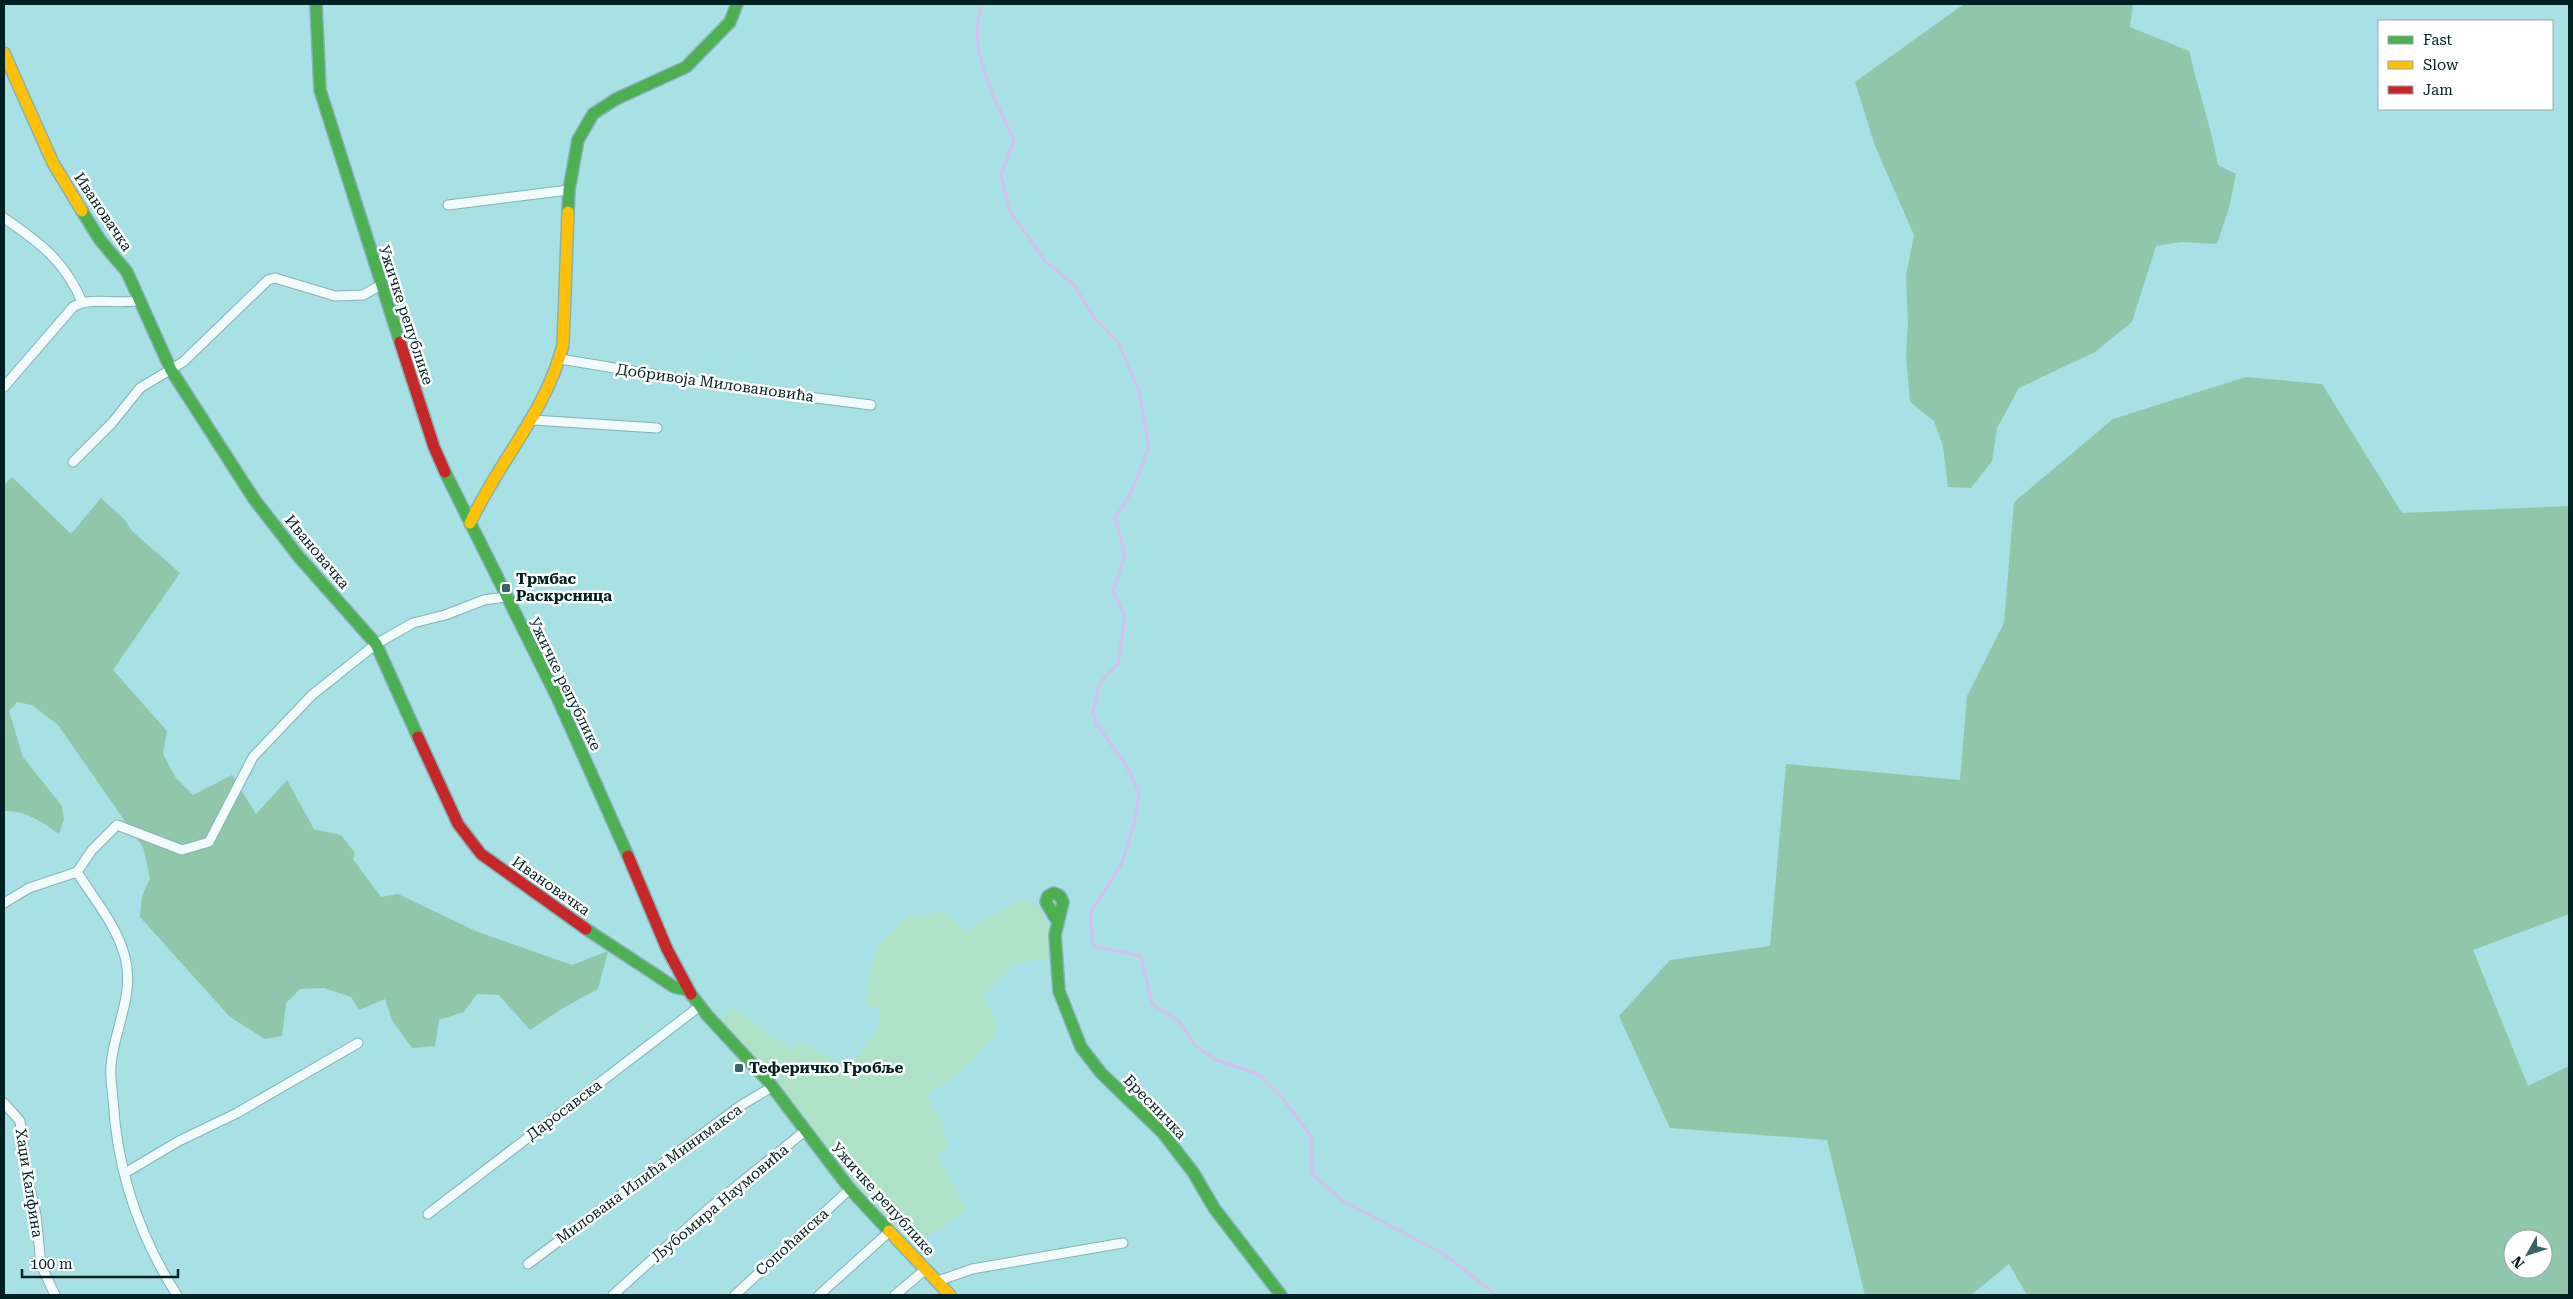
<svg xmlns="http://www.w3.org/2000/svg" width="2573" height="1299" font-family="'Roboto Serif',serif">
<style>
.green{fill:#aee2c7}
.forest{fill:#90c7aa;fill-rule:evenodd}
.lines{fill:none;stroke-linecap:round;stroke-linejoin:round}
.stream{stroke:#d4c0ec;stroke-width:3}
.street-casing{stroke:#84b2b6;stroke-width:11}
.fast-casing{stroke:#84b2b6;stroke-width:14}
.slow-casing{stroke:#84b2b6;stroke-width:14}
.jam-casing{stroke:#84b2b6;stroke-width:14}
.street{stroke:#f2fafb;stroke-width:9}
.fast{stroke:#4caf50;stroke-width:11}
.slow{stroke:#ffc107;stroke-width:11}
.jam{stroke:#c62828;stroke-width:11}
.poi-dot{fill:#3a6367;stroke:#fff;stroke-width:2}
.labels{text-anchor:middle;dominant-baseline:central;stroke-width:5;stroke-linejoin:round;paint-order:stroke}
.street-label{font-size:15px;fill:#002023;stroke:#fff}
.poi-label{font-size:15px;font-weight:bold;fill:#002023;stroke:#fff;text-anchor:start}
</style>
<rect width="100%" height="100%" fill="#a7e0e5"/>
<path class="green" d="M1026 901 1038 905 1049 927 1050 958 1012 965 982 995 1000 1028 969 1065 927 1096 941 1120 948 1147 936 1153 968 1210 912 1246 889 1224 772 1077 718 1020 733 1007 790 1049 803 1042 848 1069 880 1027 879 1008 864 1005 876 948 906 918 944 911 966 931 1010 905Z"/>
<path class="forest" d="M1964 4H2133L2130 27 2189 51C2198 89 2211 127 2218 165L2236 174 2229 208 2217 244 2181 242 2156 246 2132 322 2095 352 2019 388 1997 428 1992 461 1971 488 1948 487 1943 446 1934 421 1910 402 1906 354 1908 323 1906 276 1914 235 1875 146 1855 82Z
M2246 377 2322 384 2402 513 2569 506V914L2473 950 2528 1086 2569 1066V1295H2027L2009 1264 1971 1295H1865L1827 1140 1670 1128 1619 1016 1670 960 1770 946 1786 764 1960 780 1967 696 2004 623 2014 502 2113 419ZM2513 1239H2543V1269H2513Z
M12 477 71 534 101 498 125 520 132 531 180 573 113 670 167 731 163 754 176 778 193 795 232 775 256 814 287 780 314 829 341 835 355 853 353 859 381 897 398 894 478 932 572 965 608 951 598 989 563 1008 530 1030 499 995 477 994 464 1012 439 1020 435 1046 412 1048 392 1020 385 999 359 1010 351 997 324 988 300 989 286 1003 282 1036 265 1039 230 1017 140 917 142 896 150 878 143 847 58 725 32 705 17 702 9 711 23 757 62 806 64 819 59 834C42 822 26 810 4 811V485Z"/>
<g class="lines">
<path class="stream" d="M982 4C966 50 995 99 1014 140L1001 175 1010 211 1045 261 1074 285 1094 317 1119 344 1139 391 1149 446 1132 491 1115 518 1125 554 1113 591 1125 616 1118 664 1099 684 1093 713 1097 725 1126 765 1139 792 1135 820 1122 863 1090 914 1093 946 1141 956 1152 1004 1179 1021 1194 1044 1214 1059 1260 1075 1280 1095 1311 1136 1312 1174 1343 1201 1444 1254 1496 1295"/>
<defs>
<path id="street" d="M448 205 569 190
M4 218C39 242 65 261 82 302
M560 359 730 387 871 405
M4 387 73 307C91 295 119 306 140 300
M533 420 657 428
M73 462 112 423 140 388 183 362 268 280 275 278 335 296 363 295 381 285
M77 872C94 899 117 926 125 957 135 995 114 1029 111 1065 110 1076 112 1088 113 1099 117 1169 139 1236 177 1295
M4 903 29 888 77 872 92 850 117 825 182 850 209 842 253 757 312 695 376 644 413 623 445 615 484 600 505 597
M4 1103 20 1121 27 1176 36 1215 41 1265 55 1295
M125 1173 179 1141 237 1113 358 1043
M428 1214 700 1006
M528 1264 740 1106 772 1087
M938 1281 972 1269 1123 1243
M613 1295 707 1210 805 1131
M735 1295 850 1189
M819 1295 889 1232
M895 1295 926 1269"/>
<path id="fast" d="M316 4 320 90 400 342
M82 211 100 240 127 272 171 370 254 499 299 557 376 644 418 737
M568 212 569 190 578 140 593 114 616 99 686 67 730 22 737 4
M445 472 558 699 628 856
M1057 921 1046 902 1048 896 1054 893 1060 896 1063 902 1055 935 1059 991 1081 1047 1101 1073 1162 1132 1193 1172 1214 1208 1281 1295
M586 929 674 987 688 990
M691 994 707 1015 768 1081 850 1189 889 1231"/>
<path id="slow" d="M4 53 53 163 82 211
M470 523C499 461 546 412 563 345L568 212
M889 1231 950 1295"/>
<path id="jam" d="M400 342 434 447 445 472
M418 737 458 824 481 854 586 929
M628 856 667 949 691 994"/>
</defs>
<use href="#street" class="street-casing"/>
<use href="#fast" class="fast-casing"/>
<use href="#slow" class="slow-casing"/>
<use href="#jam" class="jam-casing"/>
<use href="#street" class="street"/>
<use href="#fast" class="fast"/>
<use href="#slow" class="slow"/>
<use href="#jam" class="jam"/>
</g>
<g class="poi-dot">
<rect x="501" y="583" width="10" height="10" rx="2.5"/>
<rect x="734" y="1063" width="10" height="10" rx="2.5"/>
</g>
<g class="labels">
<g class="street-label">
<text transform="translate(103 212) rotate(56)">Ивановачка</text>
<text transform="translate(406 315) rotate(72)">Ужичке републике</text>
<text transform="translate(715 383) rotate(8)">Добривоја Миловановића</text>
<text transform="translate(317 552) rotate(50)">Ивановачка</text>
<text transform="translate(565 684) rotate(64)">Ужичке републике</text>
<text transform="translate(551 886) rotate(35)">Ивановачка</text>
<text transform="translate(1155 1107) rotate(46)">Бресничка</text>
<text transform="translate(564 1110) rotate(-37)">Даросавска</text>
<text transform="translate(649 1174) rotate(-36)">Милована Илића Минимакса</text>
<text transform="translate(29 1183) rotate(81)">Хаџи Калфина</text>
<text transform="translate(883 1199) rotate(48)">Ужичке републике</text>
<text transform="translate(720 1203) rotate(-40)">Љубомира Наумовића</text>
<text transform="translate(792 1242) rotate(-42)">Сопоћанска</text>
</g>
<g class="poi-label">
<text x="516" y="579">Трмбас<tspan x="516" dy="17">Раскрсница</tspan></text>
<text x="749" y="1068">Теферичко Гробље</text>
</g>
</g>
<rect width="2573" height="1299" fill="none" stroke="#002023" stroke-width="10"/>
<rect x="2378" y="20" width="175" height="90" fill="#ffffff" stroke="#99a6a7"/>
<rect x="2388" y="36" width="25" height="8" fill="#4caf50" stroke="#99a6a7"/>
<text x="2423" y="45" font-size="15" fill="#002023">Fast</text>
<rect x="2388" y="61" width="25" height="8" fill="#ffc107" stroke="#99a6a7"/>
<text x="2423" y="70" font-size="15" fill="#002023">Slow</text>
<rect x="2388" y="86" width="25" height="8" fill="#c62828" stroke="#99a6a7"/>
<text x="2423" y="95" font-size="15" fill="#002023">Jam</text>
<g transform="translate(2528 1254) rotate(230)"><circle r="24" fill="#ffffff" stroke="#99a6a7"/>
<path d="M0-4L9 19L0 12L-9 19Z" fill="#3a6367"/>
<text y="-8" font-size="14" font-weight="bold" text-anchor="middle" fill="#002023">N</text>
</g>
<path d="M22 1269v8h156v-8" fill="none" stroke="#002023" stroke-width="2.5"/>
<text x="30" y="1269" font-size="15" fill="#002023" stroke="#ffffff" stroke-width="4" paint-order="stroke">100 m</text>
</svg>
